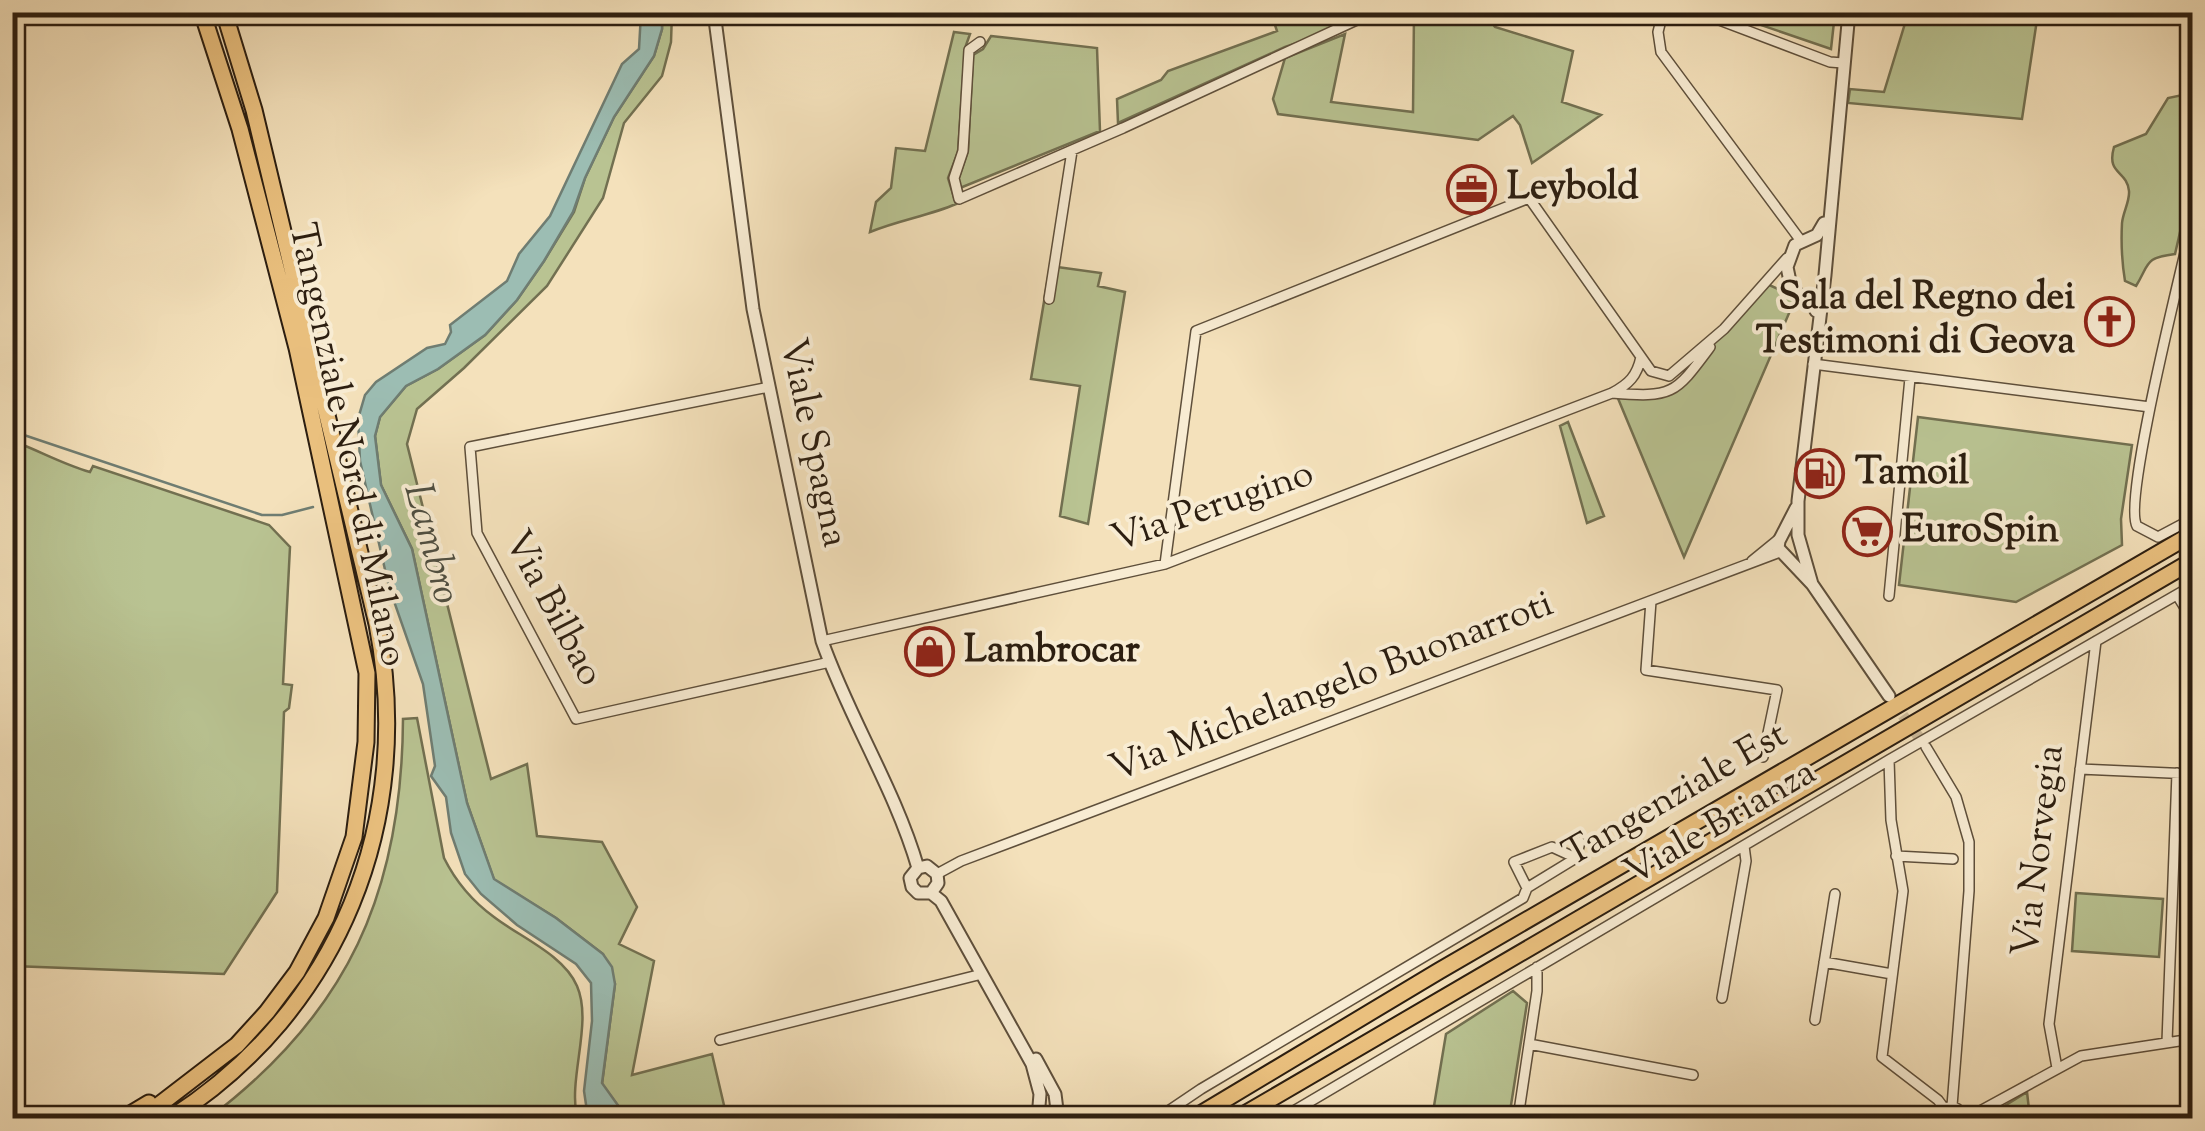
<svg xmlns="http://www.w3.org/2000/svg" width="2205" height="1131" font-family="'Sorts Mill Goudy',serif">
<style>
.green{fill:#b9c392;stroke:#727051;stroke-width:2.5}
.water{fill:#9cbdb3;stroke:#6f7d72;stroke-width:2.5}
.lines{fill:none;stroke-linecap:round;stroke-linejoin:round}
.stream{stroke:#6f7d72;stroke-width:2.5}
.tertiary-tunnel{stroke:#ccba99;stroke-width:11;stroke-dasharray:11 5.5;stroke-linecap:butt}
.minor-casing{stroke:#5e4f3b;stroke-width:12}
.tertiary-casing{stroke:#5e4f3b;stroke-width:15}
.motorway-casing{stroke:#2c1e10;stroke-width:19}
.minor{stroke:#f8ecd3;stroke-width:9}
.tertiary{stroke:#f8ecd3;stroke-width:11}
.motorway{stroke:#eac07e;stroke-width:15}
.labels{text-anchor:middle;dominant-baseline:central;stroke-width:8;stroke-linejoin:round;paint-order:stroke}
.poi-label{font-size:38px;font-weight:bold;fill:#2c1e10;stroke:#f8ecd3;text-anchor:start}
.street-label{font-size:38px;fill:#2c1e10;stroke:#f8ecd3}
.water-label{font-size:40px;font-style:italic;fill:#4e4e41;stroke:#f8ecd3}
</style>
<rect width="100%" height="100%" fill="#f4e1bb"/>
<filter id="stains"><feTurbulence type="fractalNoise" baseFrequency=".002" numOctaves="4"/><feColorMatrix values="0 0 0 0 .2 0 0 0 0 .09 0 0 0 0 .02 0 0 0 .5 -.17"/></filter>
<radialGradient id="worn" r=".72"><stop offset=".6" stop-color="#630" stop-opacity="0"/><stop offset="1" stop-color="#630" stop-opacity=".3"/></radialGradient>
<path class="green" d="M1484 12 1495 27 1573 51 1562 102 1601 115 1532 163 1520 125 1513 116 1478 140 1278 114 1273 99 1285 58 1345 34 1331 102 1413 112 1414 13Z
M662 13H672L671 42 662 76 624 123 603 198 547 286 464 368 417 409 407 444 491 779 527 764 537 836 602 842 637 907 619 944 654 961 632 1075 712 1054 727 1118H627L602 1084 615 984 603 954 556 918 494 880 467 803 412 549 381 485 375 436 380 417 406 386 438 369 485 335 517 300 544 261 574 212 585 178 614 117 654 56 662 29Z
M1271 13H1365L1327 33 1285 47 1118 123 1117 99 1161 80 1168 71 1277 31Z
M1757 13H1835L1831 49 1755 23Z
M1911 13H2038L2022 119 1848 103 1850 89 1884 92 1907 17Z
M954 32 970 34 965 48 958 152 948 178 956 204C928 216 899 220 870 232L876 202 891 188 896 148 925 151Z
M991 36 1097 48 1100 131 960 188 958 180 968 151 973 55 983 49Z
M2192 93V180L2175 254C2144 258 2150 263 2136 286L2125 281C2122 263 2121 242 2122 223 2123 212 2130 201 2129 191 2127 170 2106 175 2114 147L2146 134 2168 98Z
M1050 266 1101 273 1098 286 1125 292 1088 524 1060 516 1080 386 1031 379Z
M1767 284 1796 297 1684 557 1617 396 1672 390Z
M1918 417 2132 445 2121 519 2122 545 2016 602 1899 585Z
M1568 422 1604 516 1587 523 1560 426Z
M13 441C40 451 62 464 90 472L93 466 269 525 290 547 283 684 292 685 289 708 284 712 277 892 224 974 13 966Z
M417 718 444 858C456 882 472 901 494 917 520 937 564 955 577 986 593 1023 568 1077 577 1118H209C348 1013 402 892 403 719Z
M2076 893 2163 899 2159 957 2072 951Z
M1513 991 1527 1003 1509 1118H1432L1446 1034Z
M2027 1092 2030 1118H1985Z"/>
<path class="water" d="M641 13H662V29L654 56 614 117 585 178 573 212 544 261 517 300 485 335 438 369 406 386 380 417 375 436 381 485 412 549 467 803 494 879 556 918 603 954 612 967 615 984 602 1083 627 1118H588L584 1091 592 1021 591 983 576 964 517 925 481 894 465 874 451 833 446 797 431 776 435 766 423 684 389 587 360 461 358 419 365 395 376 382 427 348 445 344 451 332 450 325 507 281 519 254 550 216 622 64 639 49Z"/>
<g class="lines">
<path class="stream" d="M12 431 262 515H282L313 507"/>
<path class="tertiary-tunnel" d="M1893 702 1926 747"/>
<defs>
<path id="minor" d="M1663 12 1658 32 1661 52 1801 241
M1698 12 1830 62 1843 63
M2142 12 2192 22
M980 42 969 50 963 151 954 178 959 199 1123 128 1374 12
M2192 222C2183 265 2122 502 2137 526L2158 537 2192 519
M1049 299 1072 151
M1813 364 2150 407
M769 387 470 447 477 533 576 719 830 662
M1612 393C1673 398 1675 394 1710 347
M1752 561 1779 539
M1165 564 1196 331 1529 198 1651 371 1669 376 1724 329 1787 258
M2177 595 2192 619
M1889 596 1910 378
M1651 601 1646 670 1777 690 1763 757
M822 641 1165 564 1612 393C1629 384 1637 376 1641 357
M1926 747 1956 797 1969 842V891L1952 1106
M1889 760 1891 820 1903 891 1882 1057 1938 1100 1944 1108
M2080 769 2192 774
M1896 856 1953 859
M937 874 961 861 1780 552
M1527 888 1514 862 1552 847 1576 858
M1824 962 1892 974
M1722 998 1746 861 1744 846
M1815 1020 1835 894
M720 1040 982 974
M2167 1042 2177 773
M1529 1044 1693 1075
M2057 1068 2049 1024 2096 641
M1960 1116H1971L2081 1056 2192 1039
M1058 1117 1077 1118
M1158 1118 1201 1089 1523 898 1527 888 1576 858 1580 842
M1282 1118 1889 760 2192 586
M1518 1118 1537 991V967
M1942 1118 1944 1108 1952 1106 1958 1109 1960 1118"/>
<path id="tertiary" d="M714 12 753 309 822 641C849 718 895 789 918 868L910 878 912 887 918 893H931L941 901 1032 1064 1040 1094 1038 1118
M1816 311 1811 300 1792 291 1787 267 1795 245 1817 235 1824 223
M1796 508 1779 541 1778 548 1812 584 1889 696
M1812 584 1798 535V501L1825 275 1849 12
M918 868 927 866 937 874 938 883 931 893
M1036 1059 1055 1094 1058 1118"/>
<path id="motorway" d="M124 1118 149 1103
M142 1118 237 1045 267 1012 297 972 326 918 354 837 366 742 367 673 297 348 240 129 202 12
M171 1118C340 1010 415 820 377 624L254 110 224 12
M1194 1118 1439 971 2192 534
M1238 1118 2192 561"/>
</defs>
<use href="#minor" class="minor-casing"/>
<use href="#tertiary" class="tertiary-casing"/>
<use href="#motorway" class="motorway-casing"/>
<use href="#minor" class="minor"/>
<use href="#tertiary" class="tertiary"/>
<use href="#motorway" class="motorway"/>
</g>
<defs>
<symbol id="office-ring" viewBox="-11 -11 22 22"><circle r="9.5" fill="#f8ecd3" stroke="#8f2418" stroke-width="1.5"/><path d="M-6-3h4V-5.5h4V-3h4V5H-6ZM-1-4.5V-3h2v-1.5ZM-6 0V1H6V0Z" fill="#8f2418"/></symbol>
<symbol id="church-ring" viewBox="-11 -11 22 22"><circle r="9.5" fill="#f8ecd3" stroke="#8f2418" stroke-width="1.5"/><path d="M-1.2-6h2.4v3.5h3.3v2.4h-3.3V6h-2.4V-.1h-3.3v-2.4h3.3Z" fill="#8f2418"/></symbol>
<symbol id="fuel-ring" viewBox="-11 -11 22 22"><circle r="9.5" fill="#f8ecd3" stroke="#8f2418" stroke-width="1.5"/><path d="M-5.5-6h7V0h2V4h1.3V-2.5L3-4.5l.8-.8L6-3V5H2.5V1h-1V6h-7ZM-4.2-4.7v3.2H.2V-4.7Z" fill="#8f2418"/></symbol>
<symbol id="supermarket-ring" viewBox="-11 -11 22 22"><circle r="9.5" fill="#f8ecd3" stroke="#8f2418" stroke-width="1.5"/><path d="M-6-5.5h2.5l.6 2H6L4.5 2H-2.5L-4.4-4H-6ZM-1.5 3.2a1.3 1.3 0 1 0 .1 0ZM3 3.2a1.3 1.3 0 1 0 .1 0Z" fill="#8f2418"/></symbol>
<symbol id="shop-ring" viewBox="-11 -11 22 22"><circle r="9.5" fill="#f8ecd3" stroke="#8f2418" stroke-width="1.5"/><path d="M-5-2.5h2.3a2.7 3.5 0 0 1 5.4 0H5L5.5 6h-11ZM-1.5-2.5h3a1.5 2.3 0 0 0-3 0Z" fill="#8f2418"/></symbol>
</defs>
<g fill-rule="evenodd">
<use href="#office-ring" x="1444" y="162" width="55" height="55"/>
<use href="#church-ring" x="2082" y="294" width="55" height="55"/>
<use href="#fuel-ring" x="1792" y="446" width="55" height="55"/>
<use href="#supermarket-ring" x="1840" y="504" width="55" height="55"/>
<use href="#shop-ring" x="902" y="624" width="55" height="55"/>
</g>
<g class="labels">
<g class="poi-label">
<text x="1507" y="189">Leybold</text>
<text x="2075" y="299" text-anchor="end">Sala del Regno dei<tspan x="2075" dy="44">Testimoni di Geova</tspan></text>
<text x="1855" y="474">Tamoil</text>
<text x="1902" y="532">EuroSpin</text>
<text x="964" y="652">Lambrocar</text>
</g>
<g class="street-label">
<text transform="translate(812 443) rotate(78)">Viale Spagna</text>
<text transform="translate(346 445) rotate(78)">Tangenziale Nord di Milano</text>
<text transform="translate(1213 508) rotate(-19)">Via Perugino</text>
<text transform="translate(552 609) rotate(62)">Via Bilbao</text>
<text transform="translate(1332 688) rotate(-21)">Via Michelangelo Buonarroti</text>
<text transform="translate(1676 796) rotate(-30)">Tangenziale Est</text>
<text transform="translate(1721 824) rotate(-30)">Viale Brianza</text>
<text transform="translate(2040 851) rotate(-83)">Via Norvegia</text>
</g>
<g class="water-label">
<text transform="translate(430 544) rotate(75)">Lambro</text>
</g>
</g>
<rect width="2205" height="1131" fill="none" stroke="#f4e1bb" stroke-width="50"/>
<rect x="15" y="15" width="2175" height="1101" fill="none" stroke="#2c1e10" stroke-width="5"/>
<rect x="25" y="25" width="2155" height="1081" fill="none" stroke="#2c1e10" stroke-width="2.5"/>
<rect width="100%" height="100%" filter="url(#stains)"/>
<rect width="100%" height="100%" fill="url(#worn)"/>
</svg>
